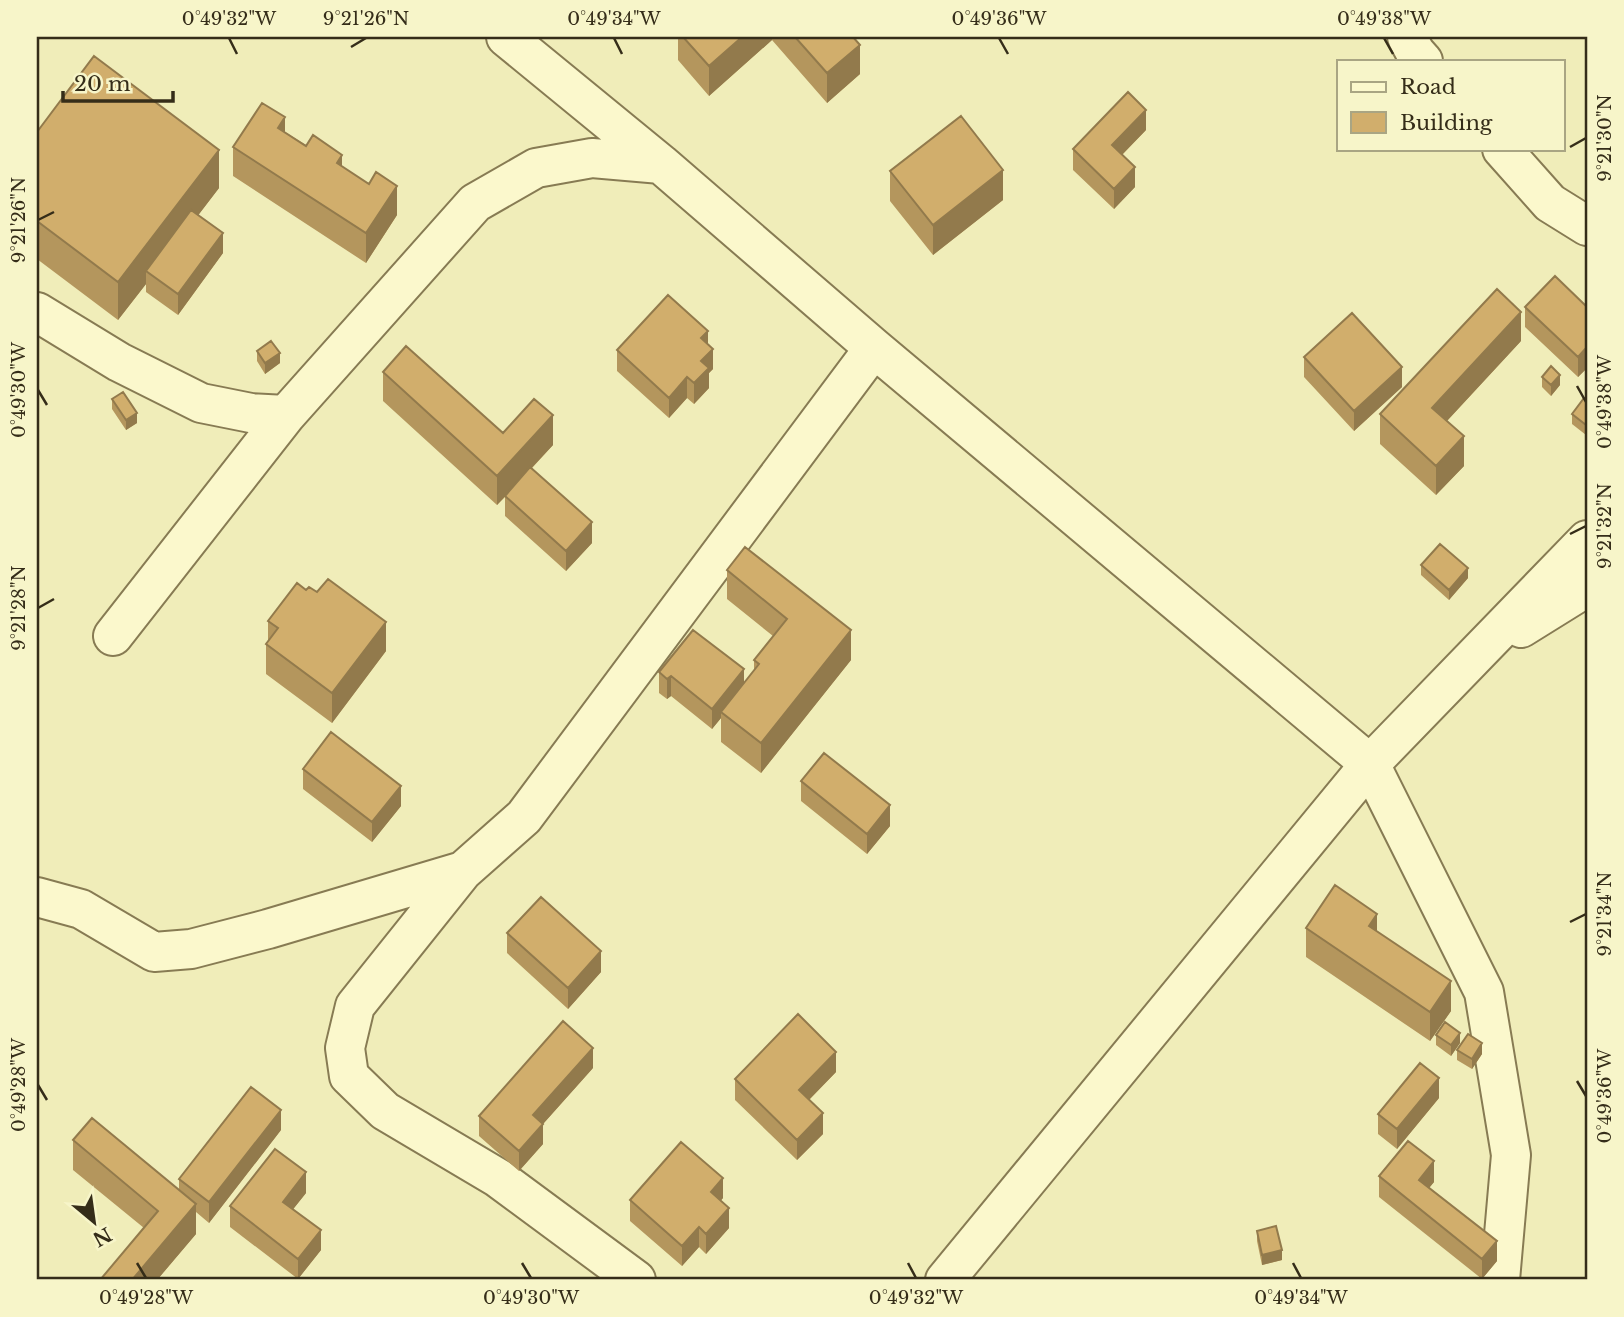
<svg xmlns="http://www.w3.org/2000/svg" width="1624" height="1317" font-family="'Libre Baskerville',serif">
<style>
.lines{fill:none;stroke-linecap:round;stroke-linejoin:round}
.minor-casing{stroke:#877b53;stroke-width:42}
.minor{stroke:#fbf8cc;stroke-width:38}
.wall{fill:#b4965d}
.shaded-wall{fill:#927a4c}
.building{fill:#d1ae6c;stroke:#927a4c;stroke-width:2}
.ticks{fill:none;stroke:#352d19;stroke-width:2.5}
.neatline{fill:none;stroke:#352d19;stroke-width:2.5}
.ticks-label{font-size:18px;text-anchor:middle;fill:#352d19}
</style>
<rect width="100%" height="100%" fill="#f0edb9"/>
<g class="lines">
<defs>
<path id="minor" d="M506 37 661 164 874 348 1370 764 1484 992 1511 1155 1500 1280
M1407 37 1415 52 1423 61
M1502 149 1550 203 1587 226
M37 312 119 362 201 403 251 413 286 415
M1521 628 1587 587
M113 636 286 415 475 203 536 168 592 158 661 164
M37 897 81 909 154 952 191 949 268 929 463 871
M636 1280 498 1178 385 1111 349 1076 345 1048 355 1006 463 871 524 817 874 348
M945 1280 1370 764 1587 540"/>
</defs>
<use href="#minor" class="minor-casing"/>
<use href="#minor" class="minor"/>
</g>
<path class="wall" d="M678 37H853L860 74 827 103 772 40 709 96 678 60Z
M1146 130 1122 155 1135 187 1114 209 1073 170V149Z
M37 132 219 188 198 215 223 253 178 315 146 292V284L118 320 37 259Z
M285 132 369 184 397 215 366 263 233 176V147Z
M890 171 1003 200 933 255 890 201Z
M1525 307H1587V368L1578 377 1525 327Z
M1521 341 1447 421 1464 466 1436 495 1380 444V414Z
M708 344 713 369 709 373V388L694 404 687 398 669 418 617 371V350Z
M257 351 280 363 265 374 257 361Z
M1304 357 1402 387 1354 431 1304 377Z
M383 372 503 433 553 445 532 468 592 543 566 571 505 516V497L497 505 383 401Z
M1542 377 1560 385 1551 396 1542 387Z
M112 399 137 423 126 430 112 409Z
M1587 401 1586 435 1572 424V414Z
M1421 565 1468 578 1449 600 1421 575Z
M727 570 851 660 761 773 721 742V718L712 729 671 696 667 699 659 693V672L744 683 754 671V660L773 636 727 599Z
M306 590 317 592 386 651 332 723 266 674V644L268 642V621Z
M303 769 401 806 372 842 303 789Z
M801 781 890 826 867 854 801 801Z
M1306 928 1377 931 1451 1011 1430 1041 1306 957Z
M507 933 601 972 568 1009 507 953Z
M1436 1035 1460 1043 1451 1056 1436 1045Z
M1457 1050 1482 1054 1472 1069 1457 1060Z
M593 1068 543 1124V1144L519 1171 479 1136V1116Z
M836 1072 809 1100 823 1134 797 1160 735 1100V1079Z
M1439 1098 1397 1149 1378 1134V1114Z
M281 1130 209 1223 196 1212V1234L157 1280H100L144 1228 73 1170V1140L179 1191V1179Z
M1379 1176 1434 1182 1429 1188 1497 1261 1482 1279 1379 1197Z
M306 1193 293 1209 321 1250 298 1279 230 1227V1206Z
M723 1198 721 1200 729 1228 706 1254 699 1247 682 1266 630 1221V1200Z
M1257 1231 1282 1260 1262 1265 1257 1241Z"/>
<path class="shaded-wall" d="M742 37H772V40L709 96V66Z
M860 45V74L827 103V73Z
M1146 110V130L1112 165V145Z
M285 117V146L278 128Z
M219 150V188L152 276 146 271V284L118 320V282Z
M342 155V184L337 163Z
M1135 167V187L1114 209V189Z
M1003 170V200L933 255V225Z
M397 186V215L366 263V233Z
M223 233V253L178 315V294Z
M1521 312V341L1432 437V408Z
M708 331V352L701 338Z
M1587 347V368L1578 377V357Z
M713 349V369L709 373V388L694 404V383L701 361Z
M280 353V363L265 374V363Z
M1402 367V387L1354 431V411Z
M1560 375V385L1551 396V385Z
M687 377V398L669 418V398Z
M137 413V423L126 430V420Z
M553 415V445L497 505V476Z
M1464 436V466L1436 495V466Z
M592 522V543L566 571V551Z
M1468 568V578L1449 600V590Z
M386 622V651L332 723V693Z
M851 630V660L761 773V743Z
M744 669V690L721 712V718L712 729V709Z
M671 676V696L667 699V679Z
M401 786V806L372 842V822Z
M890 805V826L867 854V834Z
M1377 914V943L1369 926Z
M601 951V972L568 1009V988Z
M1451 981V1011L1430 1041V1012Z
M1460 1033V1043L1451 1056V1045Z
M1482 1043V1054L1472 1069V1059Z
M593 1048V1068L543 1124V1144L519 1171V1151L533 1115Z
M836 1052V1072L799 1110V1090Z
M1439 1078V1098L1397 1149V1129Z
M281 1110V1130L209 1223V1202Z
M823 1113V1134L797 1160V1140Z
M1434 1161V1182L1419 1200V1180Z
M306 1172V1193L283 1222V1202Z
M723 1178V1198L711 1212V1192Z
M196 1204V1234L157 1280H132Z
M729 1208V1228L706 1254V1234Z
M699 1227V1247L682 1266V1246Z
M321 1230V1250L298 1279V1259Z
M1497 1241V1261L1482 1279V1259Z
M1282 1250V1260L1262 1265V1255Z"/>
<path class="building" d="M683 37H742L709 66Z
M795 37H853L860 45 827 73Z
M94 56 219 150 118 282 37 221V132Z
M1128 92 1146 110 1112 145 1135 167 1114 189 1073 149Z
M262 103 285 117 278 128 306 146 313 135 342 155 337 163 369 184 376 172 397 186 366 233 233 147Z
M961 116 1003 170 933 225 890 171Z
M191 210 223 233 178 294 146 271Z
M1555 276 1587 307V347L1578 357 1525 307Z
M1497 289 1521 312 1432 408 1464 436 1436 466 1380 414Z
M668 295 708 331 701 338 713 349 701 361 709 368 694 383 687 377 669 398 617 350Z
M1352 313 1402 367 1354 411 1304 357Z
M271 341 280 353 265 363 257 351Z
M406 346 503 433 534 399 553 415 497 476 383 372Z
M1551 366 1560 375 1551 385 1542 377Z
M123 392 137 413 126 420 112 399Z
M1584 398 1587 401V423L1586 425 1572 414Z
M530 467 592 522 566 551 505 496Z
M1440 544 1468 568 1449 590 1421 565Z
M745 547 851 630 761 743 721 712 759 664 754 660 787 619 727 570Z
M328 579 386 622 332 693 266 644 278 628 268 621 297 583 306 590 309 587 317 592Z
M693 630 744 669 712 709 671 676 667 679 659 672Z
M331 732 401 786 372 822 303 769Z
M824 753 890 805 867 834 801 781Z
M1335 885 1377 914 1369 926 1451 981 1430 1012 1306 928Z
M541 897 601 951 568 988 507 933Z
M798 1014 836 1052 799 1090 823 1113 797 1140 735 1079Z
M563 1021 593 1048 533 1115 543 1124 519 1151 479 1116Z
M1445 1022 1460 1033 1451 1045 1436 1035Z
M1468 1034 1482 1043 1472 1059 1457 1050Z
M1420 1063 1439 1078 1397 1129 1378 1114Z
M251 1087 281 1110 209 1202 179 1179Z
M92 1118 196 1204 132 1280H100L158 1211 73 1140Z
M1408 1141 1434 1161 1419 1180 1497 1241 1482 1259 1379 1176Z
M681 1142 723 1178 711 1192 729 1208 706 1234 699 1227 682 1246 630 1200Z
M275 1149 306 1172 283 1202 321 1230 298 1259 230 1206Z
M1276 1226 1282 1250 1262 1255 1257 1231Z"/>
<path class="ticks" d="M229 38 237 54M614 38 622 54M999 38 1008 54M1384 38 1393 54M351 47 366 38M1570 147 1586 138M38 220 54 212M1577 386 1586 402M38 390 47 405M1570 534 1586 526M38 608 54 599M1570 922 1586 914M1577 1081 1586 1096M38 1085 47 1100M137 1263 146 1278M522 1263 531 1278M908 1263 916 1278M1293 1263 1301 1278"/>
<rect width="1624" height="1317" fill="none" stroke="#f7f5c9" stroke-width="77"/>
<rect x="1337" y="60" width="228" height="91" fill="#f7f5c9" stroke="#a9a583" stroke-width="2"/>
<rect x="1351" y="82" width="35" height="10" fill="#fbf8cc" stroke="#a9a583" stroke-width="2"/>
<text x="1400" y="94" font-size="21" fill="#352d19">Road</text>
<rect x="1351" y="112" width="35" height="21" fill="#d1ae6c" stroke="#a9a583" stroke-width="2"/>
<text x="1400" y="130" font-size="21" fill="#352d19">Building</text>
<g transform="translate(94 1222) rotate(151)" stroke="#f7f5c9" stroke-width="5" paint-order="stroke">
<path d="M0-5L12 26L0 18L-12 26Z" fill="#352d19"/>
<text y="-10" font-size="19" font-weight="bold" text-anchor="middle" fill="#352d19">N</text>
</g>
<path d="M63 91v10h110v-10" fill="none" stroke="#352d19" stroke-width="3.5"/>
<text x="74" y="91" font-size="21" fill="#352d19" stroke="#f7f5c9" stroke-width="5" paint-order="stroke">20 m</text>
<rect x="38" y="38" width="1548" height="1240" class="neatline"/>
<g class="ticks-label">
<text x="229" y="25">0°49'32"W</text>
<text x="366" y="25">9°21'26"N</text>
<text x="614" y="25">0°49'34"W</text>
<text x="999" y="25">0°49'36"W</text>
<text x="1384" y="25">0°49'38"W</text>
<text transform="translate(1605 138) rotate(-90)" y="6">9°21'30"N</text>
<text transform="translate(19 220) rotate(-90)" y="6">9°21'26"N</text>
<text transform="translate(19 390) rotate(-90)" y="6">0°49'30"W</text>
<text transform="translate(1605 402) rotate(-90)" y="6">0°49'38"W</text>
<text transform="translate(1605 526) rotate(-90)" y="6">9°21'32"N</text>
<text transform="translate(19 608) rotate(-90)" y="6">9°21'28"N</text>
<text transform="translate(1605 914) rotate(-90)" y="6">9°21'34"N</text>
<text transform="translate(19 1085) rotate(-90)" y="6">0°49'28"W</text>
<text transform="translate(1605 1096) rotate(-90)" y="6">0°49'36"W</text>
<text x="146" y="1304">0°49'28"W</text>
<text x="531" y="1304">0°49'30"W</text>
<text x="916" y="1304">0°49'32"W</text>
<text x="1301" y="1304">0°49'34"W</text>
</g>
</svg>
